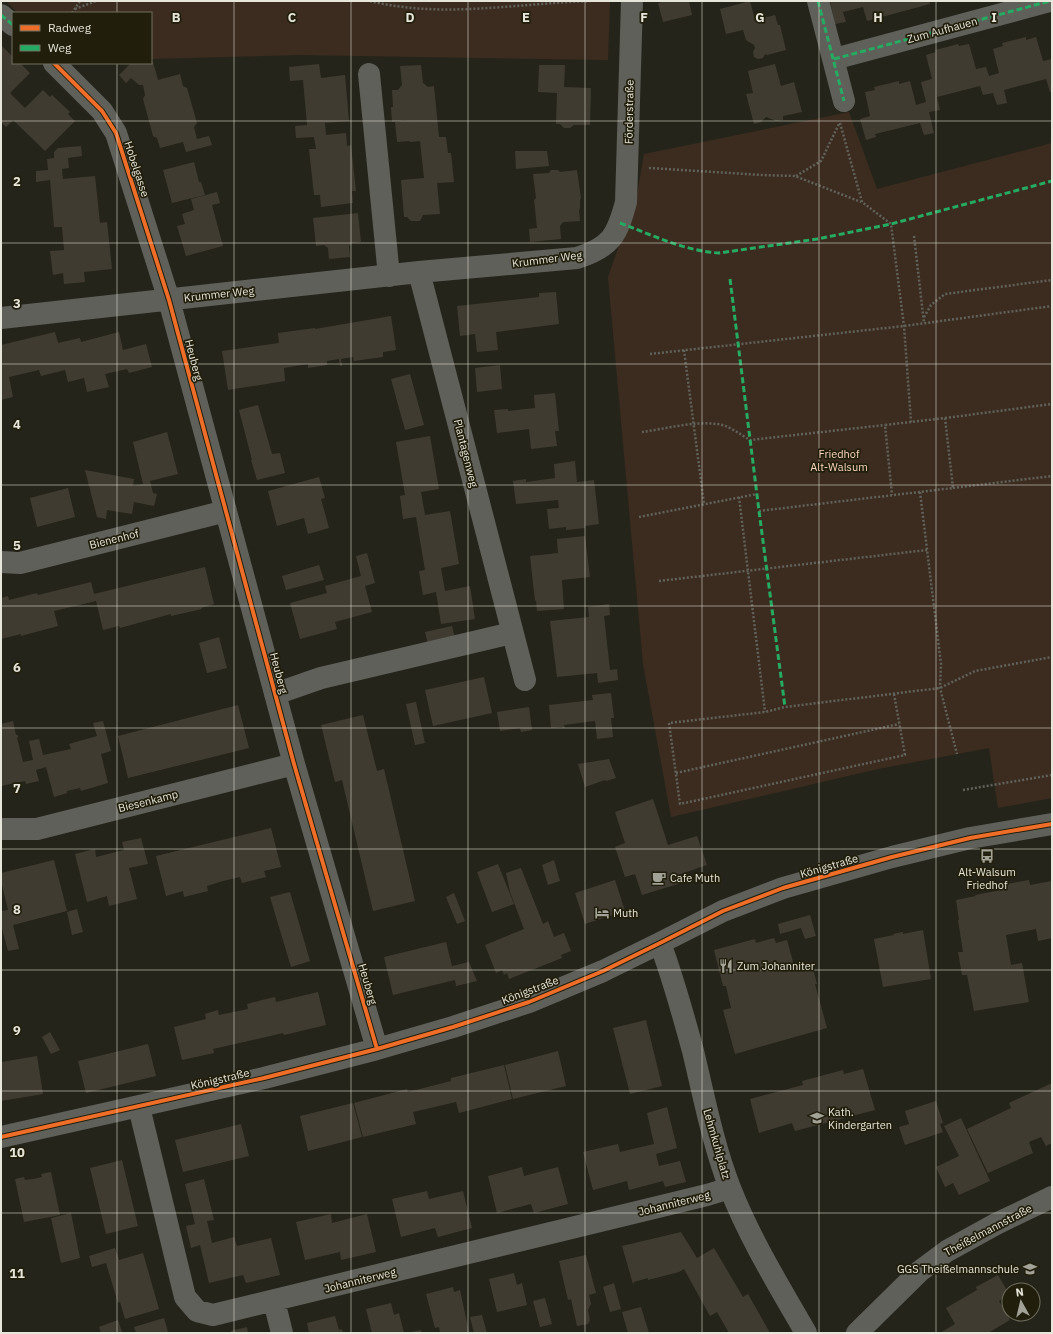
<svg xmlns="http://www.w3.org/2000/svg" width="1053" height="1334" font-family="'IBM Plex Sans',sans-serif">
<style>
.green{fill:#3c2c1f}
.building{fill:#403b31}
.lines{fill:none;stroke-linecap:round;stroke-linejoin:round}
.path{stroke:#61625b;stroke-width:2.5;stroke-dasharray:2 2;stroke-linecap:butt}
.minor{stroke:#5f605a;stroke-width:22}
.quiet{stroke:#26ab63;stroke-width:3;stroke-dasharray:6 3;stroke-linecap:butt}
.cycleway-casing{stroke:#211e0b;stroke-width:6}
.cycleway{stroke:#ee6e29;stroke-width:4}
.grid{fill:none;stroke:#e7e6da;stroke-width:1;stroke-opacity:0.55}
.labels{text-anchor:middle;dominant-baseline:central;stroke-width:3.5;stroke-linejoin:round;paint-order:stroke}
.street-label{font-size:11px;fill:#e7e6da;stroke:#211e0b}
.park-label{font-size:11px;fill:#fbd8bf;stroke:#211e0b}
.poi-label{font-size:11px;fill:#e7e6da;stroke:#211e0b;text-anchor:start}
.grid-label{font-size:13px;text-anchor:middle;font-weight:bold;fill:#e7e6da;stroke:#211e0b;stroke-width:3.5;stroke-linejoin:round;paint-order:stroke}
</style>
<rect width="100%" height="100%" fill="#25241a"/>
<path class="green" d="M6 1H610L608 60 299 55 151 59V13H18Z
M849 112 877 189 1052 143V798L998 808 989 748 878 769 671 817 643 664 608 277 637 194 644 154Z"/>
<path class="building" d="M665 1H689L692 15 663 22 658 3Z
M750 1 755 20 775 15 778 25H780L786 50 767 55 765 54 763 58 758 59 754 57 753 52 755 48 754 45 746 40 743 30 726 34 720 9Z
M830 1H929L930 4 867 21 863 7 843 12 846 22 835 24Z
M1026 37V40L1036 37 1043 61 1052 59V92H1050L1046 79 1004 90 1007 103 997 105 993 93 983 95 980 86 937 97 940 110 929 112 934 133 924 135 920 123 875 134 876 137 866 140 860 119 870 116 865 92 875 90 874 87 899 81V84L910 81 916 105 926 102 921 82 932 79 926 55 936 52 935 50 947 47 958 44 959 46 969 44 976 69 986 67 989 76 999 73 993 49 1003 46 1002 43Z
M1 45 13 57V63H20L30 73 10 93 25 108 43 90 50 97 52 95 70 112 68 114 75 121 45 151 13 120 6 127 1 122Z
M151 62H153L158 80 180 74 183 86 187 88 197 123 194 127 197 139 209 136 212 145 186 152 183 142 160 148 157 138 153 136 143 99 145 95 143 85H139L131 78 126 83 119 75 131 63H151Z
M319 64 321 78 345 75 349 121 325 123 326 135 346 133 347 146 351 145 356 191H352L353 203 321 207 320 195H314L309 149H316L314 137 296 138 295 126 307 125 305 102 303 80 290 81 289 67Z
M775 64 781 86 794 82 802 112 783 116V120L776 121 766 117 761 122 754 124 746 94 753 93 748 71Z
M421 65 423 83 428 87 434 86 439 137H446L448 153H451L454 182 437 183 440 214 423 215 420 221H411L407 217H404L401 180 424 178 420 141 410 142 409 141 397 142 395 122 409 120 392 122 391 107H393L392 90H398L402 85 400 66Z
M539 65H565L564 87 591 88 590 125H574L570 128H564L560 124H556L557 93 538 92Z
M81 146 82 156 68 158 69 168 62 169 63 179 95 176 100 223 107 222 112 269 84 272 85 282 64 284 63 273 53 275 50 251 64 250 62 227H54L50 180 36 182V171L48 170 47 159 54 158V152L58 148Z
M515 151H547L549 166 516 169Z
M194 162 199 182H201L205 195 172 203 163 170Z
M551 170H558L560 172 577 170 581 198 580 200V208L579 210 580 221 563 222 560 226 561 239 530 242 529 229 537 228 534 200 536 198 533 174 549 173Z
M217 192 220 203 212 205 223 246 186 256 177 226 185 224 182 214 194 210 191 199Z
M358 213 361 242 352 243 349 246 350 257 329 259 328 248 324 245 316 246 313 218Z
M556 292 559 324 496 332 498 350 477 352 475 334 460 336 457 306 539 297V293Z
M391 316 396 350 383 352V357L354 361 353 357 341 359 342 366H340L339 359 327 361V365L308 368V364L284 368 285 381 228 390 222 351 279 343 278 333 315 328V329Z
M55 332 58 343 80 338 81 342 119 332 123 350 146 344 152 367 129 373 127 369 105 374 109 387 87 392 84 378 68 382 65 370 41 376 39 370 9 377 13 397 1 400V345Z
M500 365 502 389 477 392 475 368Z
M410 374 424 425 405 430 391 379Z
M555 393 559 431H555L557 446 531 449 529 429 497 433 494 410 508 409V411L535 408 534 395Z
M258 405 272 454 280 453 285 473 257 480 251 460H252L239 410Z
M167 432 178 474 150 481 153 493 157 494 154 506 134 502 132 514 107 510 106 519 97 517 85 470 134 479 133 486 143 484 133 442Z
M430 436 439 489 421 492 425 515 450 511 459 564 441 568 445 591 470 586 475 619 441 624 436 592 423 595 419 571 425 570 416 517 403 519 400 496 405 495 396 442Z
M575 461 577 482 594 480 599 524 585 526V528L566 530V527L549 529 547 509 559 508 558 500 516 504 513 481 526 479V482L555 478 554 464Z
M319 477 325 498 321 499 329 528 308 534 304 518 277 526 268 491Z
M68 488 75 517 37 527 30 498Z
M585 536 590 577 562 580 564 609 537 611 536 600 535 601 530 556 558 553 557 539Z
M367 553 375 583 365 586 372 612 335 622 337 629 300 639 290 603 327 593 325 586 361 576 356 556Z
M319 565 324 580 286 590 282 576Z
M205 567 214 604 201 608 202 609 171 616V614L120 628 119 626 103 630 96 601 54 611 58 626 21 636V634L1 639V598L8 596 9 600 37 593 38 595 91 582 94 594Z
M609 604 610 615 604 616 610 670 617 669 618 680 598 683 597 673 557 677 550 621 589 617 588 607Z
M452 626 455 638 428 644 425 632Z
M219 637 227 668 207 673 199 643Z
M484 677 492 713 433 726 425 690Z
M611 693 614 718H611L613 737 597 739 595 721 564 725 565 728H562V727L551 728 549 705 593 700 592 695Z
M416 702 425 743 415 745 406 704Z
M238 705 249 748 128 778 118 736Z
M529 707 532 730 521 732 520 728 500 731 497 712Z
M363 715 377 771 384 769 415 901 373 911 342 780 335 782 321 725Z
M13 721 16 735H18V737L17 738 23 762 33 760 29 741 39 739 43 755 71 749 69 744 97 736 93 723 103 721 111 751 101 754 108 783 81 791 80 788 67 791V793L54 797 46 767 36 770 39 781 26 784 25 781 1 786V724Z
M609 759 616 778 606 781 605 780 585 787 578 764Z
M653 799 668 845 697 836 707 865 678 875 681 883 642 895 635 874 625 877 615 847 625 843 615 812Z
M271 828 281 867 264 871 266 877 242 883 240 877 223 881 207 886 208 891 184 897 183 891 166 896 156 856Z
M141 838 148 864 129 868 137 899 109 906 107 896 87 902 75 854 95 849 96 857 124 850 122 842Z
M54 860 67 911 13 925 19 949 8 951 1 925V911L8 910 1 881V873Z
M554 860 560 881 548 885 542 865Z
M498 864 514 904 492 912 477 872Z
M521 868 543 924 548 921 554 937 564 933 571 951 561 955 562 958 509 979 507 973 504 975 502 970 496 973 485 945 524 929 510 892 506 873Z
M615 880 625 911 585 924 575 893Z
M1029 880 1030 885 1052 881V938L1038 941 1036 929 1006 935 1011 965 1022 963 1029 1002 974 1011 967 975H962L958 952H963L958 920H959L956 900 976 896 975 895 1006 889V884Z
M290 892 310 961 291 967 270 897Z
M454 893 465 921 457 924 446 897Z
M77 909 83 932 72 935 67 912Z
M810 915 816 936 805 939 801 928 780 934 778 924Z
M923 930 931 979 883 987 874 939 894 935 893 934 903 932V934Z
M774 938 776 943 787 940 795 969 806 966 813 969 817 984H815L827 1028 735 1054 723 1010 731 1008 726 986H723L714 950 755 939 756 943Z
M446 942 452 966 469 962 477 981 456 986 455 980 393 995 384 957Z
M318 992 326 1025 284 1035 283 1033 213 1049 214 1053 182 1060 174 1027 206 1019 205 1014 218 1010 219 1015 248 1009 247 1004 262 1000 275 997 276 1002Z
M646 1020 662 1086 630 1094 613 1028Z
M50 1032 60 1050 51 1054 42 1037Z
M148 1044 156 1076 86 1093 78 1061Z
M558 1051 566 1086 513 1099 505 1065Z
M37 1056 43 1094 1 1101V1062Z
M504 1065 512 1099 459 1113 456 1102 413 1112 416 1124 363 1137 354 1103 407 1089 408 1092 451 1081V1078Z
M863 1069 875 1110 795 1131 792 1123 759 1133 750 1099 803 1085 802 1081 843 1070 844 1074Z
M1052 1083V1143L1046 1146 1041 1137 1029 1142 1033 1153 988 1173 967 1129 1011 1108 1009 1103Z
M936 1101 943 1123 940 1124 943 1132 905 1145 899 1127 909 1124 905 1111Z
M353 1103 362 1137 308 1151 300 1116Z
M667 1107 677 1148 656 1154 659 1166 680 1161 686 1182 665 1187 663 1181 629 1190 627 1181 593 1190 583 1152 618 1144 620 1152 654 1144 647 1113Z
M961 1118 990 1181 959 1195 953 1183 945 1187 936 1167 959 1156 944 1126Z
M241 1124 249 1156 183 1172 175 1140Z
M122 1160 138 1226 106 1234 90 1168Z
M522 1167 524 1176 558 1167 568 1204 534 1213 531 1204 497 1213 488 1176Z
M51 1172 60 1215 24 1222 15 1179 24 1177 25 1180 33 1179 42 1177 41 1174Z
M204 1179 214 1220 207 1221 212 1243 234 1237 237 1246 271 1238 280 1275 246 1283 243 1275 209 1283 200 1245 191 1248 186 1226 195 1224 185 1184Z
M427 1191 429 1199 463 1191 472 1228 438 1237 435 1228 401 1237 392 1199Z
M71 1213 80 1258 61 1263 51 1218Z
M331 1214 332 1223 367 1214 376 1252 341 1260 340 1252 305 1260 296 1222Z
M681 1232 697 1258 714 1248 743 1297 748 1294 770 1333H729L717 1312 710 1316 684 1269 679 1272 648 1280V1278L634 1282V1283L633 1284 622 1246Z
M115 1248 119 1260 143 1253 159 1309 125 1319 120 1302 118 1303 106 1263 92 1267 89 1256Z
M586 1255 596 1293 589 1295 591 1304 588 1310 590 1320 588 1324 577 1326 571 1299 568 1300 559 1261Z
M514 1273 517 1285 522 1283 527 1305 497 1312 489 1279Z
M998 1275 1009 1294 999 1301 1010 1320 988 1333H940L955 1324 946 1308 977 1290 976 1287Z
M614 1283 621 1309 610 1312 603 1287Z
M453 1287 454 1292 460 1290 469 1332 464 1333H440L439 1327 435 1328 426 1294Z
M545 1298 552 1324 540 1327 533 1301Z
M391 1303 394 1315 399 1313 404 1333H372L366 1309Z
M641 1307 649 1333H628L622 1312Z
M482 1315 487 1333H474L470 1317Z
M335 1316 339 1330 342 1329 343 1333H309L307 1323Z
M164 1318 168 1332 136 1333 134 1327Z
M118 1320 122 1332 117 1333H101L99 1327Z
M247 1327 248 1333H231V1331Z
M421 1330 422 1333H410V1332Z"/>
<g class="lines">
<path class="path" d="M370 1C442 19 518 3 592 1
M75 9 96 1
M72 13 80 1
M840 123 862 202 891 224 904 326 911 422
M649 168 762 175 795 176 861 202
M796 176 821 161 839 124
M914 236 924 323
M924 317 931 305 945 294 1052 280
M684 350 704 504
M650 354 904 326 1052 306
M945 418 1052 404
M642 432C664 429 694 421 716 424 727 424 741 435 750 440L885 425
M953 488 1052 476
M920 492 941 664 940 688 957 754
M739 497 765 712
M759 511 953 488 945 418 885 425 892 495
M639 517 757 494
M659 581 927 550
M894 694 905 755 680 804 669 723 765 712 785 707 940 688 975 671 1052 657
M676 773 899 724
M963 790 1052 775"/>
<path class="minor" d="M818 1 844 101
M1 15 13 25
M834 59 1050 1
M54 63 102 111 116 133 169 300 294 764 377 1049
M369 74 389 276
M419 272 525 680
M1 318 419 272 577 258C611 247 617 236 626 202L632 1
M1 562 20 563 226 511
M275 694 321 678 512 633
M1 829H37L294 764
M660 943C673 978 683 1014 693 1051 704 1097 713 1144 730 1188 750 1239 779 1286 806 1333
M139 1107 185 1297 197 1311 213 1315 707 1195 730 1188
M1 1137 264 1078 377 1049 453 1027 529 1002 603 971 660 943 723 911 783 888 892 857 970 838 1052 824
M274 1301 282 1333
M857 1333 920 1271 947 1251 996 1224 1052 1197"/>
<path class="quiet" d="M818 1 844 101
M1 15 13 25
M834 59 1050 1
M620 223C652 235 685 251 719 253L817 239 891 224 1052 181
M730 279 759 511 785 707"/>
<defs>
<path id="cycleway" d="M54 63 102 111 116 133 169 300 294 764 377 1049
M1 1137 264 1078 377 1049 453 1027 529 1002 603 971 660 943 723 911 783 888 892 857 970 838 1052 824"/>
</defs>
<use href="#cycleway" class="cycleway-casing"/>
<use href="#cycleway" class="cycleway"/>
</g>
<path class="grid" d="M117 1V13M234 1V1333M351 1V1333M468 1V1333M585 1V1333M702 1V1333M819 1V1333M936 1V1333M117 63V1333M1 121H1052M1 243H1052M1 364H1052M1 485H1052M1 606H1052M1 728H1052M1 849H1052M1 970H1052M1 1091H1052M1 1213H1052"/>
<defs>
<symbol id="bus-bare" viewBox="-9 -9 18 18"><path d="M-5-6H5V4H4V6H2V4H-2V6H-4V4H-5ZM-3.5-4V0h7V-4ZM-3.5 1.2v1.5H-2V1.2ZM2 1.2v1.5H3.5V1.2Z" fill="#a3a297" stroke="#211e0b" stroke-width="2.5" paint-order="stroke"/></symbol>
<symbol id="cafe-bare" viewBox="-9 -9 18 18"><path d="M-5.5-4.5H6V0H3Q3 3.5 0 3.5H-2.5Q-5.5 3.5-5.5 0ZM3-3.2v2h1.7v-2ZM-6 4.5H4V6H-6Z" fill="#a3a297" stroke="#211e0b" stroke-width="2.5" paint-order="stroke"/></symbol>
<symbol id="hotel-bare" viewBox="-9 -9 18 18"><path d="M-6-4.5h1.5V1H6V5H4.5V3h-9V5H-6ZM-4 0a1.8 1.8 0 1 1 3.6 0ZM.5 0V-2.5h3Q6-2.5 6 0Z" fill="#a3a297" stroke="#211e0b" stroke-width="2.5" paint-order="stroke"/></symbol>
<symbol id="restaurant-bare" viewBox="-9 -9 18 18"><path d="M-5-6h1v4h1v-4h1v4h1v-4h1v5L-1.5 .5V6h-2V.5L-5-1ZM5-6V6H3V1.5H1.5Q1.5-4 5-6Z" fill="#a3a297" stroke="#211e0b" stroke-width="2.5" paint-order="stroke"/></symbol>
<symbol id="school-bare" viewBox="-9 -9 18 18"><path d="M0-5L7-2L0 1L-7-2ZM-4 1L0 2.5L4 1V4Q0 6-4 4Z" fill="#a3a297" stroke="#211e0b" stroke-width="2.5" paint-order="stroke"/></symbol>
</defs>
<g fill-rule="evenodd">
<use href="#bus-bare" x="977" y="846" width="20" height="20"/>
<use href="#cafe-bare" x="649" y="868" width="20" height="20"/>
<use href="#hotel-bare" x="592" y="903" width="20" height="20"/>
<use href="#restaurant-bare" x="716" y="956" width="20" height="20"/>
<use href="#school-bare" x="807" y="1108" width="20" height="20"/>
<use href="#school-bare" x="1020" y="1259" width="20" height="20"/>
</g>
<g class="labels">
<g class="street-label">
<text transform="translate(942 30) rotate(-15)">Zum Aufhauen</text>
<text transform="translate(629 112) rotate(-89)">Förderstraße</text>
<text transform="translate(137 169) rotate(72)">Hobelgasse</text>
<text transform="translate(547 259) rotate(-7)">Krummer Weg</text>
<text transform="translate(219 294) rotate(-6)">Krummer Weg</text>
<text transform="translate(194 360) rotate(75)">Heuberg</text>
<text transform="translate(466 453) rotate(76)">Plantagenweg</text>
<text transform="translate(114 539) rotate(-14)">Bienenhof</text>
<text transform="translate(279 673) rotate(75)">Heuberg</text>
<text transform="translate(148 801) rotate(-14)">Biesenkamp</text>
<text transform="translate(829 866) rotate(-16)">Königstraße</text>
<text transform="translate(368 984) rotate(74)">Heuberg</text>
<text transform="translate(530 990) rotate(-21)">Königstraße</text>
<text transform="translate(220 1079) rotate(-13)">Königstraße</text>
<text transform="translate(717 1144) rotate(74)">Lehmkuhlplatz</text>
<text transform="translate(674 1203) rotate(-14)">Johanniterweg</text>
<text transform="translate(988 1230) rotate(-28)">Theißelmannstraße</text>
<text transform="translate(360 1280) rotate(-14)">Johanniterweg</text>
</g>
<g class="park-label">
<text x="839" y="454">Friedhof<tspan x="839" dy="13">Alt-Walsum</tspan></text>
</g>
<g class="poi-label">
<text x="987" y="872" text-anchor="middle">Alt-Walsum<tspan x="987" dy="13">Friedhof</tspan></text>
<text x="670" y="878">Cafe Muth</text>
<text x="613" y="913">Muth</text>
<text x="737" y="966">Zum Johanniter</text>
<text x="828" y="1112">Kath.<tspan x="828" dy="13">Kindergarten</tspan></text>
<text x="1019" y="1269" text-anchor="end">GGS Theißelmannschule</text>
</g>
</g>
<g class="grid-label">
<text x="176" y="22">B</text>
<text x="292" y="22">C</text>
<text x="410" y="22">D</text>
<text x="526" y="22">E</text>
<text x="644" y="22">F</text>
<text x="760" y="22">G</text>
<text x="878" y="22">H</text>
<text x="994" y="22">I</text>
<text x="17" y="186">2</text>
<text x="17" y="308">3</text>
<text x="17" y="429">4</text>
<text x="17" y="550">5</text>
<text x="17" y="672">6</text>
<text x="17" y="793">7</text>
<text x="17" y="914">8</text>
<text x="17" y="1035">9</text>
<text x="17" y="1157">10</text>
<text x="17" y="1278">11</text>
</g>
<rect width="1053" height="1334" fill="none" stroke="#e7e6da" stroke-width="4"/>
<rect x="12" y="12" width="140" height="52" fill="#211e0b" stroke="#706e5e"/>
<rect x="20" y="25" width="20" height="6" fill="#ee6e29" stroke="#706e5e"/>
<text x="48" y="32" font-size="12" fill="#e7e6da">Radweg</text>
<rect x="20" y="45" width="20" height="6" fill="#26ab63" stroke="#706e5e"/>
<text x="48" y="52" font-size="12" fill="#e7e6da">Weg</text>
<g transform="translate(1021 1302) rotate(352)"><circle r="19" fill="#211e0b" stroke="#706e5e"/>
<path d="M0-3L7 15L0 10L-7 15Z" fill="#a3a297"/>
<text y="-6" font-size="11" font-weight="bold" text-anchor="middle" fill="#e7e6da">N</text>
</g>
</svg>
